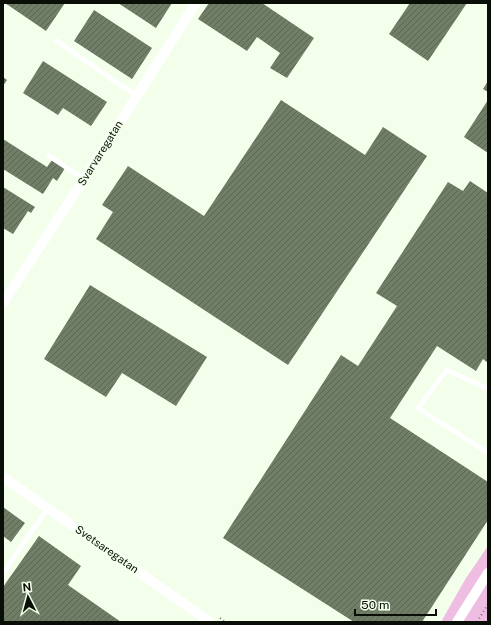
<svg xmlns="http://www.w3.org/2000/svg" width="491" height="625" font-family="'Public Sans',sans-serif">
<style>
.garden{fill:#efbce2}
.building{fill:url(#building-hatch)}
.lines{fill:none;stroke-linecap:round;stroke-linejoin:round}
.path{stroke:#737b6d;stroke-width:2;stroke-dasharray:1 3;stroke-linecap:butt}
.lane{stroke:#fff;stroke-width:5}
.street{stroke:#fff;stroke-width:10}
.labels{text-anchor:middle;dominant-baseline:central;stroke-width:3.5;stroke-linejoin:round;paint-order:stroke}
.street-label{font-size:11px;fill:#090e06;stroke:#f3ffea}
</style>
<defs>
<pattern id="building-hatch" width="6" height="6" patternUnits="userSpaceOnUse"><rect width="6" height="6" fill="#717e67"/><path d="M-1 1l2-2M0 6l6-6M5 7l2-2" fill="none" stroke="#5b6653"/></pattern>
</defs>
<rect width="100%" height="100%" fill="#f3ffea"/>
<path class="garden" d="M488 546V622H441L466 578Z"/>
<path class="building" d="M5 3H65L46 31Z
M118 3H172L156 28Z
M209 3H262L314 38 287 78 270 68 280 53 257 37 247 51 198 19Z
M410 3H467L428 61 389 34Z
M94 10 152 48 132 79 74 41Z
M43 61 107 102 91 126 63 108 58 115 23 93Z
M3 77 7 80 3 86Z
M488 81V92L483 89Z
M281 100 365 155 383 127 427 156 288 365 96 239 113 212 102 205 128 166 204 216Z
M488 100V153L464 137Z
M3 139 47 167 52 160 65 168 57 181 53 178 43 194 3 169Z
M470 181 488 193V363L483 359 476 371 437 346 390 418 488 482V520L422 622H354L223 538 341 355 358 366 397 306 376 293 448 182 463 191Z
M3 187 35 207 31 213 28 211 13 234 3 228Z
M90 285 207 357 176 406 122 373 106 397 44 359Z
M3 507 25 523 11 542 3 536Z
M39 536 81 566 68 585 121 622H3V587Z"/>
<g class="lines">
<path class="path" d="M220 618 225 622
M477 622 488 604"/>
<path class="lane" d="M57 41 123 87 137 95
M49 156 84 179
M488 389 447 370 418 408 488 453
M3 573 48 508"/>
<path class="street" d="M3 303 84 179 196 3
M3 477 210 622
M457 622 488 573"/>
</g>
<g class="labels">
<g class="street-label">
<text transform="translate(100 153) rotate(-58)">Svarvaregatan</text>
<text transform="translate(107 549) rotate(35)">Svetsaregatan</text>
</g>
</g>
<rect width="491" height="625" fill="none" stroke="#090e06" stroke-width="8"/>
<g transform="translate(28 597) rotate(354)" stroke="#f3ffea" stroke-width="3" paint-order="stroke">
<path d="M0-3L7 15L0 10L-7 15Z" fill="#090e06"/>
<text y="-6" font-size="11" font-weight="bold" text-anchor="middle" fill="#090e06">N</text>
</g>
<path d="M355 609v6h81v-6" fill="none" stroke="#090e06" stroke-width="2"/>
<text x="361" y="609" font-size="12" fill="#090e06" stroke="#f3ffea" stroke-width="3" paint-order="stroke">50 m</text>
</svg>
